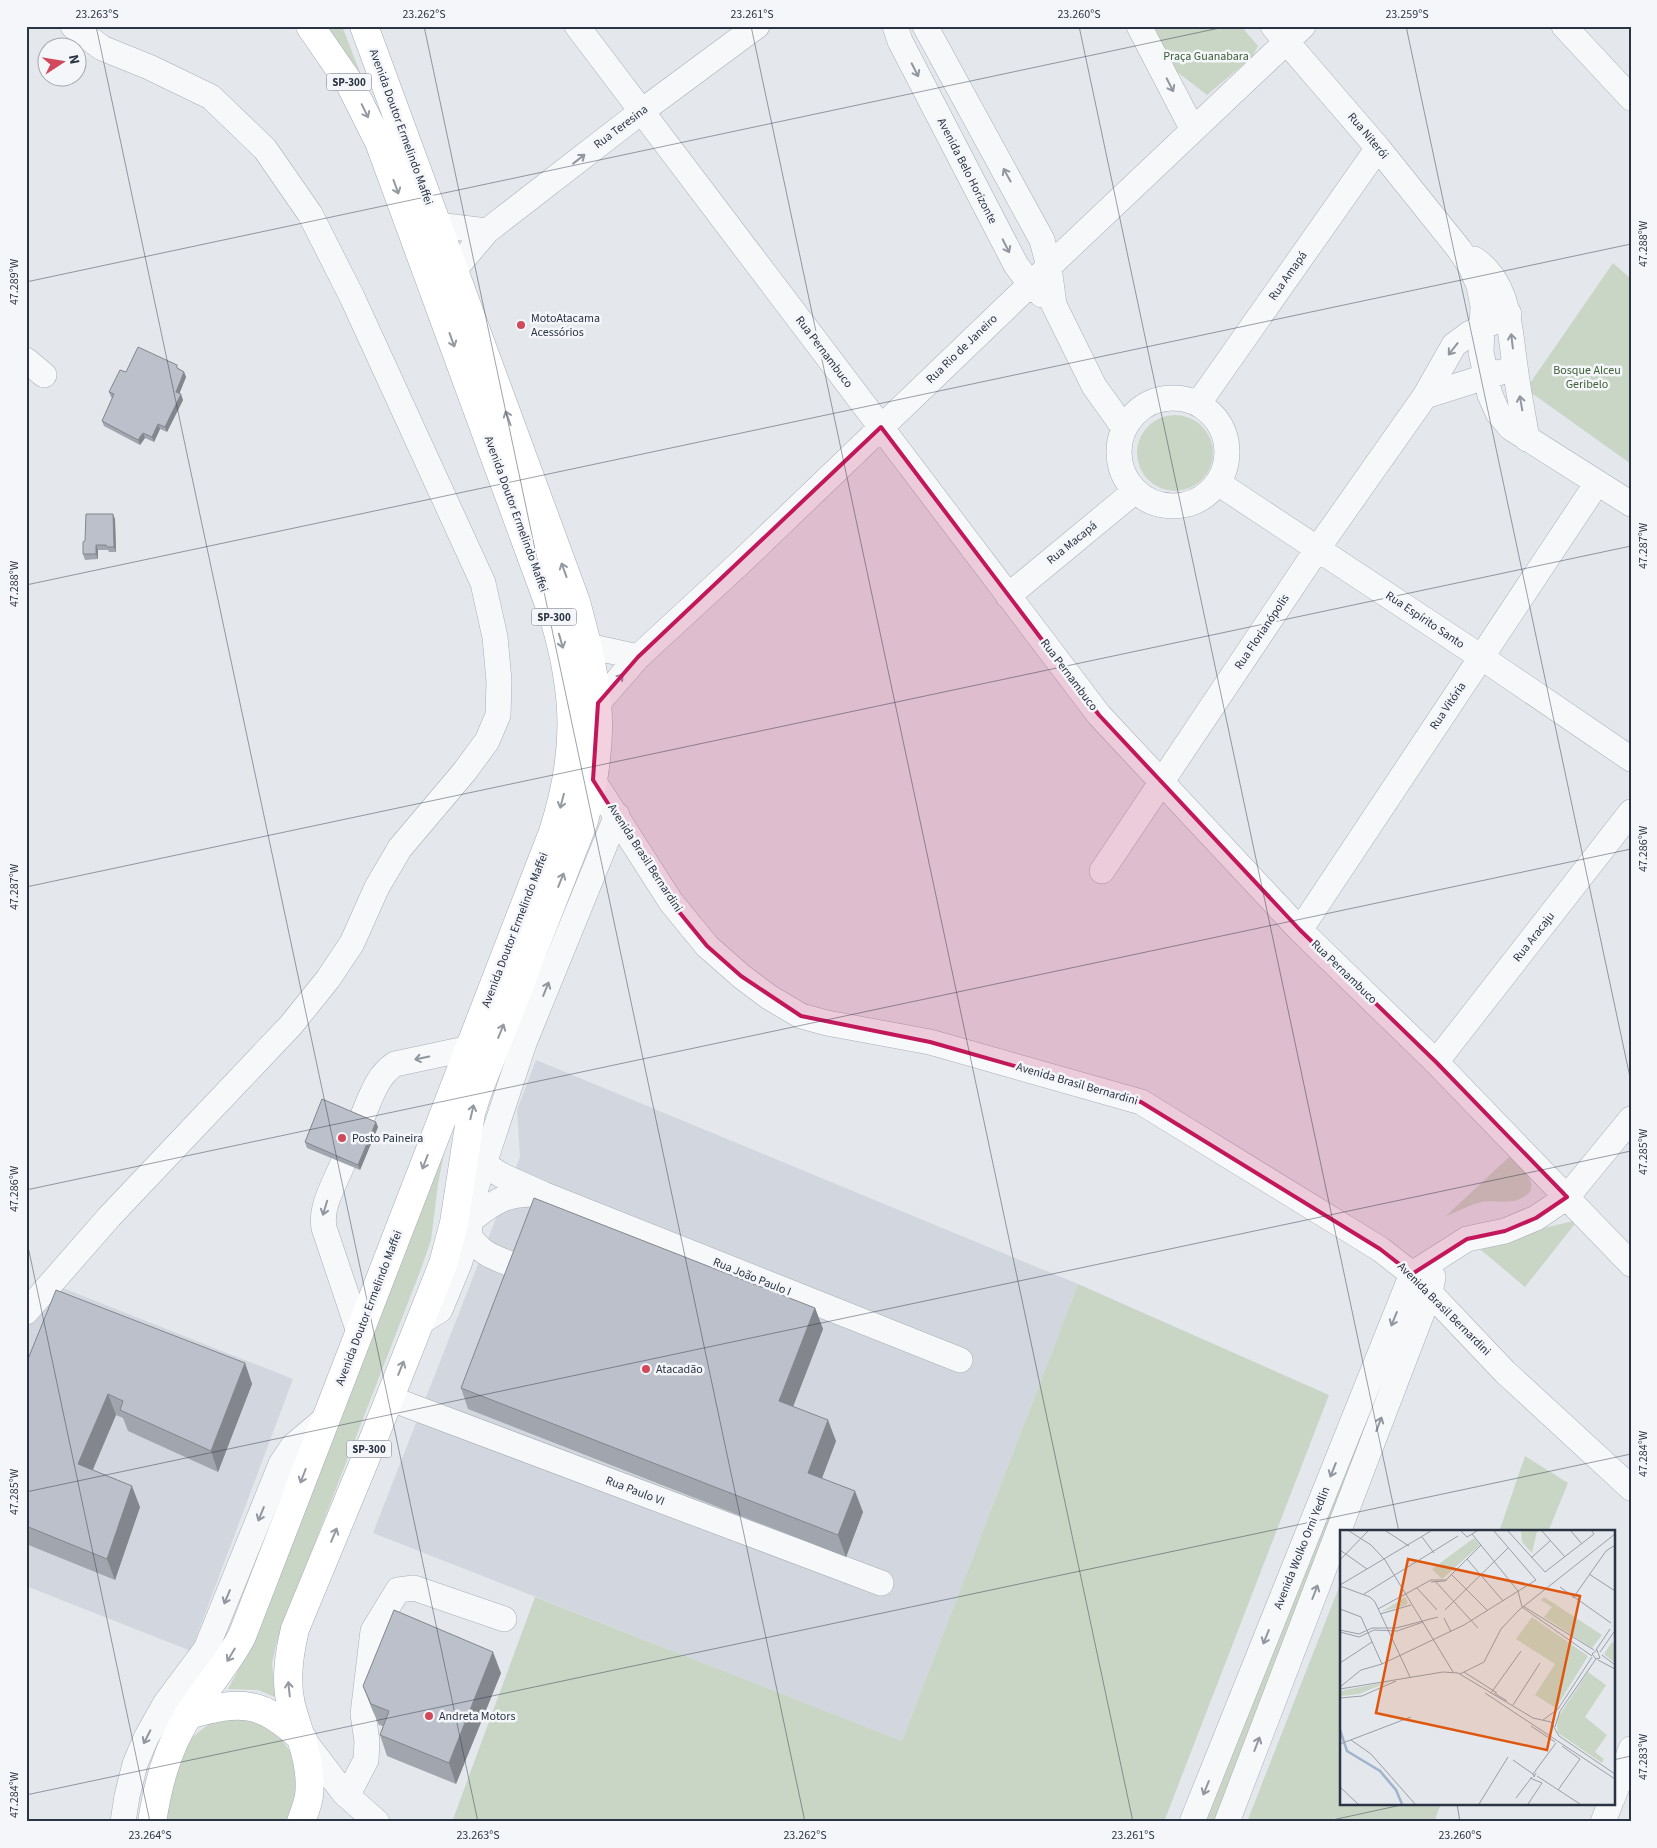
<svg xmlns="http://www.w3.org/2000/svg" width="1657" height="1848" font-family="'Source Sans 3',sans-serif">
<style>
.built{fill:#d2d6de}
.green{fill:#c9d6c5}
.lines{fill:none;stroke-linecap:round;stroke-linejoin:round}
.minor-casing{stroke:#a9aeb7;stroke-width:26}
.major-casing{stroke:#a3abb8;stroke-width:29}
.minor{stroke:#f7f8fa;stroke-width:25}
.major{stroke:#fff;stroke-width:28}
.wall{fill:#a1a5ae}
.shaded-wall{fill:#83868d}
.building{fill:#bbc0ca;stroke:#83868d}
.oneway{stroke:#9196a0}
.oneway2{stroke:#959aa2}
.marked{fill:#c2185b;fill-opacity:0.2;stroke:#c2185b;stroke-width:4;stroke-linejoin:round}
.ticks{fill:none;stroke:#2b3445;stroke-width:1;stroke-opacity:0.45}
.poi-dot{fill:#d1495b;stroke:#f4f6f9;stroke-width:2}
.labels{text-anchor:middle;dominant-baseline:central;stroke-width:5;stroke-linejoin:round;paint-order:stroke}
.shield{fill:#f4f6f9;stroke:#676e7b;stroke-width:1}
.shield-label{font-size:11px;font-weight:bold;fill:#2b3445}
.park-label{font-size:12px;fill:#3f6138;stroke:#f4f6f9}
.street-label{font-size:12px;fill:#2b3445;stroke:#f4f6f9}
.poi-label{font-size:12px;fill:#2b3445;stroke:#f4f6f9;text-anchor:start}
.inset-river{fill:none;stroke:#9fb4cc;stroke-width:2.5}
.inset-road{fill:none;stroke:#9a9fa9;stroke-width:1}
.view{fill:#df570f;fill-opacity:0.15;stroke:#df570f;stroke-width:2.5}
.inset-edge{fill:none;stroke:#2b3445;stroke-width:2.5}
.neatline{fill:none;stroke:#2b3445;stroke-width:2}
.ticks-label{font-size:12px;text-anchor:middle;fill:#2b3445}
</style>
<rect width="100%" height="100%" fill="#e4e7ec"/>
<path class="built" d="M536 1060 1078 1284 902 1741 373 1533 520 1157 517 1110Z
M55 1285 293 1379 191 1651 26 1586V1316Z"/>
<path class="green" d="M311 26H342L365 85Z
M1152 26H1241L1258 46 1252 57 1207 95 1176 71Z
M1613 263 1631 279V464L1526 389Z
M1137 453a38 38 0 1 1 76 0a38 38 0 1 1-76 0Z
M448 1133 438 1184 431 1240 421 1269 277 1641 272 1663 275 1697 258 1690 228 1689 242 1663Z
M1509 1157C1523 1168 1547 1190 1517 1200 1505 1204 1491 1199 1478 1203 1467 1206 1457 1212 1446 1216Z
M1578 1220 1525 1287 1474 1244Z
M1078 1284 1329 1395 1164 1822H452L535 1597 902 1741Z
M1407 1297 1418 1300 1219 1822H1204Z
M1525 1456 1568 1483 1548 1532H1499Z
M1341 1582V1804H1441L1434 1822H1247Z
M249 1716 276 1731 294 1757 296 1790 287 1822H168L166 1812 169 1785 189 1740 215 1719Z"/>
<g class="lines">
<defs>
<path id="minor" d="M577 26 1099 715 1300 930 1436 1062 1631 1264
M895 26 900 41 1016 265 1030 284 1042 295
M925 26 1042 240 1049 267 1054 305 1094 386 1124 428
M1139 26 1193 130
M1273 26 1378 148 1459 249 1471 267 1479 286 1483 306 1481 352 1490 395 1498 413 1511 428 1631 504
M1564 26 1631 98
M437 225 487 231
M1474 259C1510 283 1509 327 1515 366 1518 390 1523 415 1527 439
M454 270 487 231 642 111 757 26
M26 360 44 375
M1425 396 1501 372
M1119 452a54 54 0 1 1 108 0a54 54 0 1 1-108 0Z
M1198 404 1378 148
M1218 483 1481 657 1631 759
M1008 596 1135 491
M588 646 638 657
M598 703 638 657 742 561 1040 275 1303 26
M593 780 671 902 707 946 741 976 769 997 801 1016 827 1023 930 1042 1141 1102 1380 1249 1412 1274 1505 1372 1631 1488
M1102 871 1318 548 1425 396 1454 345 1469 334 1509 314
M1300 930 1597 483
M1436 1062 1631 812
M361 1120C370 1100 376 1076 395 1064L470 1048
M466 1145 484 1164 501 1175 543 1194 960 1360
M343 1163C335 1183 320 1206 324 1228L359 1332
M472 1200 524 1043 617 815
M471 1220C496 1200 507 1193 540 1194
M469 1235C481 1255 496 1258 516 1266
M26 1312 110 1216 291 1025 328 979 352 943 377 887 400 848 465 771 487 741 498 715 499 681 495 637 483 583 352 297 310 214 265 149 211 97 149 67 102 48 73 26
M419 1323 440 1310 459 1264 469 1235 472 1200 470 1185
M389 1398 881 1583
M303 1739 344 1793 377 1822
M347 1796 366 1760 367 1741 363 1714 373 1631 398 1590 414 1588 504 1619
M1613 1797 1631 1749
M123 1822 127 1796 135 1764 146 1738 165 1704 206 1649 281 1464 293 1446 326 1418
M1192 1822 1412 1274 1467 1239 1505 1231 1536 1218 1567 1197 1631 1119
M1227 1822 1430 1292 1433 1277
M1603 1822 1610 1804"/>
<path id="major" d="M188 1715C242 1700 260 1700 303 1739
M152 1822C158 1784 167 1749 188 1716 205 1688 227 1665 242 1636L553 832C578 754 577 696 554 618L379 142 350 84 310 26
M301 1822C304 1813 308 1804 309 1796 313 1764 299 1735 291 1705 285 1680 289 1654 295 1629L367 1455 443 1264 454 1223 471 1113 477 1094 584 821C594 783 601 742 597 703 594 669 585 635 576 602L364 26"/>
</defs>
<use href="#minor" class="minor-casing"/>
<use href="#major" class="major-casing"/>
<use href="#minor" class="minor"/>
<use href="#major" class="major"/>
</g>
<path class="wall" d="M178 368 184 372 186 377 179 393 183 400 167 432 160 429 154 442 145 438 140 445 104 426 102 421 112 398 111 397 109 392 126 372Z
M115 519 116 552H109L108 550H98V559L85 560 83 554Z
M378 1127 360 1170 307 1148 305 1142Z
M815 1308 823 1329 793 1407 836 1441 822 1478 863 1512 846 1557 468 1409 461 1388Z
M26 1359 245 1363 252 1384 218 1472 128 1431 123 1418 116 1415 93 1470 140 1507 115 1580 26 1544Z
M501 1673 456 1784 387 1756 380 1735 383 1726 379 1725 371 1707 363 1686Z"/>
<path class="shaded-wall" d="M184 372 186 377 178 397 176 392Z
M181 394 183 400 167 432 165 427Z
M158 424 160 429 154 442 152 437Z
M143 433 145 438 140 445 138 440Z
M113 514 115 519 116 552 114 547Z
M96 545 98 550V559L96 554Z
M376 1122 378 1127 360 1170 358 1165Z
M815 1308 823 1329 787 1422 779 1401Z
M245 1363 252 1384 218 1472 211 1451Z
M108 1394 116 1415 86 1485 78 1464Z
M828 1420 836 1441 816 1494 808 1473Z
M132 1486 140 1507 115 1580 107 1559Z
M855 1491 863 1512 846 1557 838 1535Z
M493 1652 501 1673 456 1784 449 1763Z"/>
<path class="building" d="M138 347 177 365V368L184 372 176 392 181 394 165 427 158 424 152 437 143 433 138 440 102 421 114 394 109 392 120 370 126 372Z
M86 514H113L114 547H107L106 545H96V554H83V542L85 541Z
M322 1099 376 1122 358 1165 305 1142Z
M534 1198 815 1308 779 1401 828 1420 808 1473 855 1491 838 1535 461 1388Z
M56 1290 245 1363 211 1451 120 1410 123 1401 108 1394 78 1464 132 1486 107 1559 26 1526V1359H28Z
M394 1610 493 1652 449 1763 380 1735 389 1711 371 1704 363 1686Z"/>
<defs><path id="oneway-shaft" d="M-6 0H5M1.5-3L5.5 0L1.5 3" fill="none" stroke-width="1.6" stroke-linecap="round" stroke-linejoin="round" transform="scale(1.25)"/></defs>
<g class="oneway">
<use href="#oneway-shaft" transform="translate(915 70) rotate(63)"/>
<use href="#oneway-shaft" transform="translate(1170 85) rotate(63)"/>
<use href="#oneway-shaft" transform="translate(579 159) rotate(-38)"/>
<use href="#oneway-shaft" transform="translate(1007 175) rotate(-119)"/>
<use href="#oneway-shaft" transform="translate(1006 246) rotate(63)"/>
<use href="#oneway-shaft" transform="translate(1512 341) rotate(-97)"/>
<use href="#oneway-shaft" transform="translate(1453 349) rotate(128)"/>
<use href="#oneway-shaft" transform="translate(1521 403) rotate(-100)"/>
<use href="#oneway-shaft" transform="translate(618 680) rotate(-49)"/>
<use href="#oneway-shaft" transform="translate(546 989) rotate(-68)"/>
<use href="#oneway-shaft" transform="translate(422 1058) rotate(168)"/>
<use href="#oneway-shaft" transform="translate(325 1208) rotate(107)"/>
<use href="#oneway-shaft" transform="translate(1394 1319) rotate(112)"/>
<use href="#oneway-shaft" transform="translate(1379 1424) rotate(-69)"/>
<use href="#oneway-shaft" transform="translate(1333 1470) rotate(112)"/>
<use href="#oneway-shaft" transform="translate(261 1514) rotate(112)"/>
<use href="#oneway-shaft" transform="translate(1315 1592) rotate(-69)"/>
<use href="#oneway-shaft" transform="translate(227 1597) rotate(113)"/>
<use href="#oneway-shaft" transform="translate(1266 1637) rotate(112)"/>
<use href="#oneway-shaft" transform="translate(147 1737) rotate(117)"/>
<use href="#oneway-shaft" transform="translate(1257 1744) rotate(-69)"/>
<use href="#oneway-shaft" transform="translate(1206 1788) rotate(112)"/>
</g>
<g class="oneway2">
<use href="#oneway-shaft" transform="translate(365 111) rotate(64)"/>
<use href="#oneway-shaft" transform="translate(396 187) rotate(70)"/>
<use href="#oneway-shaft" transform="translate(452 340) rotate(70)"/>
<use href="#oneway-shaft" transform="translate(508 418) rotate(-110)"/>
<use href="#oneway-shaft" transform="translate(564 570) rotate(-110)"/>
<use href="#oneway-shaft" transform="translate(561 641) rotate(74)"/>
<use href="#oneway-shaft" transform="translate(562 801) rotate(105)"/>
<use href="#oneway-shaft" transform="translate(561 880) rotate(-68)"/>
<use href="#oneway-shaft" transform="translate(501 1031) rotate(-68)"/>
<use href="#oneway-shaft" transform="translate(472 1112) rotate(-77)"/>
<use href="#oneway-shaft" transform="translate(425 1162) rotate(111)"/>
<use href="#oneway-shaft" transform="translate(401 1368) rotate(-68)"/>
<use href="#oneway-shaft" transform="translate(303 1476) rotate(111)"/>
<use href="#oneway-shaft" transform="translate(334 1535) rotate(-67)"/>
<use href="#oneway-shaft" transform="translate(231 1655) rotate(121)"/>
<use href="#oneway-shaft" transform="translate(289 1689) rotate(-96)"/>
</g>
<path class="marked" d="M881 427 1099 715 1300 930 1436 1062 1567 1197 1536 1218 1505 1231 1467 1239 1412 1274 1380 1249 1141 1102 930 1042 801 1016 741 976 707 946 671 902 593 780 598 703 638 657Z"/>
<path class="ticks" d="M96 26 478 1822M424 26 805 1822M751 26 1133 1822M1079 26 1399 1532M1406 26 1631 1082M26 282 1229 26M26 585 1631 244M26 887 1631 546M26 1190 1631 849M26 1237 150 1822M26 1492 1631 1151M1613 1760 1631 1756M26 1795 1631 1454M1457 1804 1460 1822M1323 1822 1406 1804"/>
<g class="poi-dot">
<circle cx="521" cy="325" r="5"/>
<circle cx="342" cy="1138" r="5"/>
<circle cx="646" cy="1369" r="5"/>
<circle cx="429" cy="1716" r="5"/>
</g>
<g class="labels">
<g class="shield">
<rect x="326.5" y="73.5" width="45" height="17" rx="4"/>
<rect x="531.5" y="608.5" width="45" height="17" rx="4"/>
<rect x="346.5" y="1440.5" width="45" height="17" rx="4"/>
</g>
<g class="shield-label">
<text x="349" y="82">SP-300</text>
<text x="554" y="617">SP-300</text>
<text x="369" y="1449">SP-300</text>
</g>
<g class="park-label">
<text x="1206" y="56">Praça Guanabara</text>
<text x="1587" y="370">Bosque Alceu<tspan x="1587" dy="14">Geribelo</tspan></text>
</g>
<g class="street-label">
<text transform="translate(401 127) rotate(70)">Avenida Doutor Ermelindo Maffei</text>
<text transform="translate(621 127) rotate(-37)">Rua Teresina</text>
<text transform="translate(1368 136) rotate(50)">Rua Niterói</text>
<text transform="translate(967 171) rotate(63)">Avenida Belo Horizonte</text>
<text transform="translate(1288 276) rotate(-55)">Rua Amapá</text>
<text transform="translate(962 349) rotate(-44)">Rua Rio de Janeiro</text>
<text transform="translate(824 352) rotate(53)">Rua Pernambuco</text>
<text transform="translate(516 514) rotate(70)">Avenida Doutor Ermelindo Maffei</text>
<text transform="translate(1072 543) rotate(-39)">Rua Macapá</text>
<text transform="translate(1425 620) rotate(34)">Rua Espírito Santo</text>
<text transform="translate(1262 632) rotate(-56)">Rua Florianópolis</text>
<text transform="translate(1069 675) rotate(53)">Rua Pernambuco</text>
<text transform="translate(1448 706) rotate(-56)">Rua Vitória</text>
<text transform="translate(645 858) rotate(57)">Avenida Brasil Bernardini</text>
<text transform="translate(515 930) rotate(-69)">Avenida Doutor Ermelindo Maffei</text>
<text transform="translate(1534 937) rotate(-52)">Rua Aracaju</text>
<text transform="translate(1344 972) rotate(44)">Rua Pernambuco</text>
<text transform="translate(1077 1084) rotate(16)">Avenida Brasil Bernardini</text>
<text transform="translate(752 1277) rotate(22)">Rua João Paulo I</text>
<text transform="translate(369 1308) rotate(-69)">Avenida Doutor Ermelindo Maffei</text>
<text transform="translate(1444 1309) rotate(45)">Avenida Brasil Bernardini</text>
<text transform="translate(635 1491) rotate(21)">Rua Paulo VI</text>
<text transform="translate(1302 1548) rotate(-68)">Avenida Wolko Orni Yedlin</text>
</g>
<g class="poi-label">
<text x="531" y="318">MotoAtacama<tspan x="531" dy="14">Acessórios</tspan></text>
<text x="352" y="1138">Posto Paineira</text>
<text x="656" y="1369">Atacadão</text>
<text x="439" y="1716">Andreta Motors</text>
</g>
</g>
<g transform="translate(1340 1530)">
<rect width="275" height="275" fill="#e4e7ec"/>
<path d="M181 1H197L192 23 182 12ZM134 8 140 15 102 49 92 39ZM65 67 68 73 66 75 41 82ZM204 67 262 105 252 118 204 87 212 77 201 70ZM192 87 248 126 216 178 195 165 215 134 176 109ZM272 112 275 113V133L264 124ZM248 142 266 155 245 187 267 205 255 222 264 229 262 233 218 203 217 197 218 187ZM51 151 19 164 0 166V161Z" fill="#c9d6c5"/>
<path class="inset-river" d="M0 200 7 221 40 241 56 260 62 274"/>
<path class="inset-road" d="M9 1 31 15 45 30 113 142M46 1 69 16M121 1 127 7 137 1M168 1 205 42 254 4 252 1M202 1 225 27M231 1 242 14M132 4 178 61 182 77 252 126M82 7 94 23M0 20 27 39M191 28 210 11M127 29 163 71M0 30 28 1M249 44 275 61M112 45 148 81M95 51 138 98M91 52 105 51 141 15M0 55 91 1M0 56 30 67 35 72 70 147M220 57 271 93M77 58 97 80M24 64 118 6M233 68 266 21 275 15M183 76 254 120M0 79 21 87 42 134M38 79 91 50H107M105 80 168 18M40 84 71 75M104 88 111 102M0 100 19 104 32 98H56L98 87M0 102 19 107 34 100 57 101 83 92M256 120 270 99M260 122 274 102M262 125 275 135M258 130 275 139M0 133 32 112M124 142 157 163M120 144 144 132 161 99 179 80 275 4M0 157 21 140 42 134 124 95 196 50 154 1M0 159 103 142 118 143 193 188 211 192 219 206 275 244M145 163 275 249M151 163 181 121M154 163 167 171M0 168 22 166 56 151M173 175 200 133M203 190 218 179 252 127M191 196 215 212M215 197 220 181 256 129 260 128 257 120 252 124 256 129M11 210 31 224 75 274M0 214 71 187M173 230 193 244M196 243 194 247 193 244 216 213M197 246 240 274M0 257 18 274M218 260 240 229 222 216M176 268 192 247M139 274 168 227M188 274 202 253 190 248"/>
<path class="view" d="M68 29 240 66 207 220 36 183Z"/>
<rect width="275" height="275" class="inset-edge"/>
</g>
<rect width="1657" height="1848" fill="none" stroke="#f4f6f9" stroke-width="55"/>
<g transform="translate(62 62) rotate(78)"><circle r="24" fill="#f4f6f9" stroke="#a4a8b1"/>
<path d="M0-4L9 19L0 12L-9 19Z" fill="#d1495b"/>
<text y="-8" font-size="14" font-weight="bold" text-anchor="middle" fill="#2b3445">N</text>
</g>
<rect x="28" y="28" width="1602" height="1792" class="neatline"/>
<g class="ticks-label">
<text x="97" y="18">23.263°S</text>
<text x="424" y="18">23.262°S</text>
<text x="752" y="18">23.261°S</text>
<text x="1079" y="18">23.260°S</text>
<text x="1407" y="18">23.259°S</text>
<text transform="translate(1643 244) rotate(-90)" y="4">47.288°W</text>
<text transform="translate(14 282) rotate(-90)" y="4">47.289°W</text>
<text transform="translate(1643 546) rotate(-90)" y="4">47.287°W</text>
<text transform="translate(14 584) rotate(-90)" y="4">47.288°W</text>
<text transform="translate(1643 849) rotate(-90)" y="4">47.286°W</text>
<text transform="translate(14 887) rotate(-90)" y="4">47.287°W</text>
<text transform="translate(1643 1152) rotate(-90)" y="4">47.285°W</text>
<text transform="translate(14 1189) rotate(-90)" y="4">47.286°W</text>
<text transform="translate(1643 1454) rotate(-90)" y="4">47.284°W</text>
<text transform="translate(14 1492) rotate(-90)" y="4">47.285°W</text>
<text transform="translate(1643 1757) rotate(-90)" y="4">47.283°W</text>
<text transform="translate(14 1795) rotate(-90)" y="4">47.284°W</text>
<text x="150" y="1839">23.264°S</text>
<text x="478" y="1839">23.263°S</text>
<text x="805" y="1839">23.262°S</text>
<text x="1133" y="1839">23.261°S</text>
<text x="1460" y="1839">23.260°S</text>
</g>
</svg>
